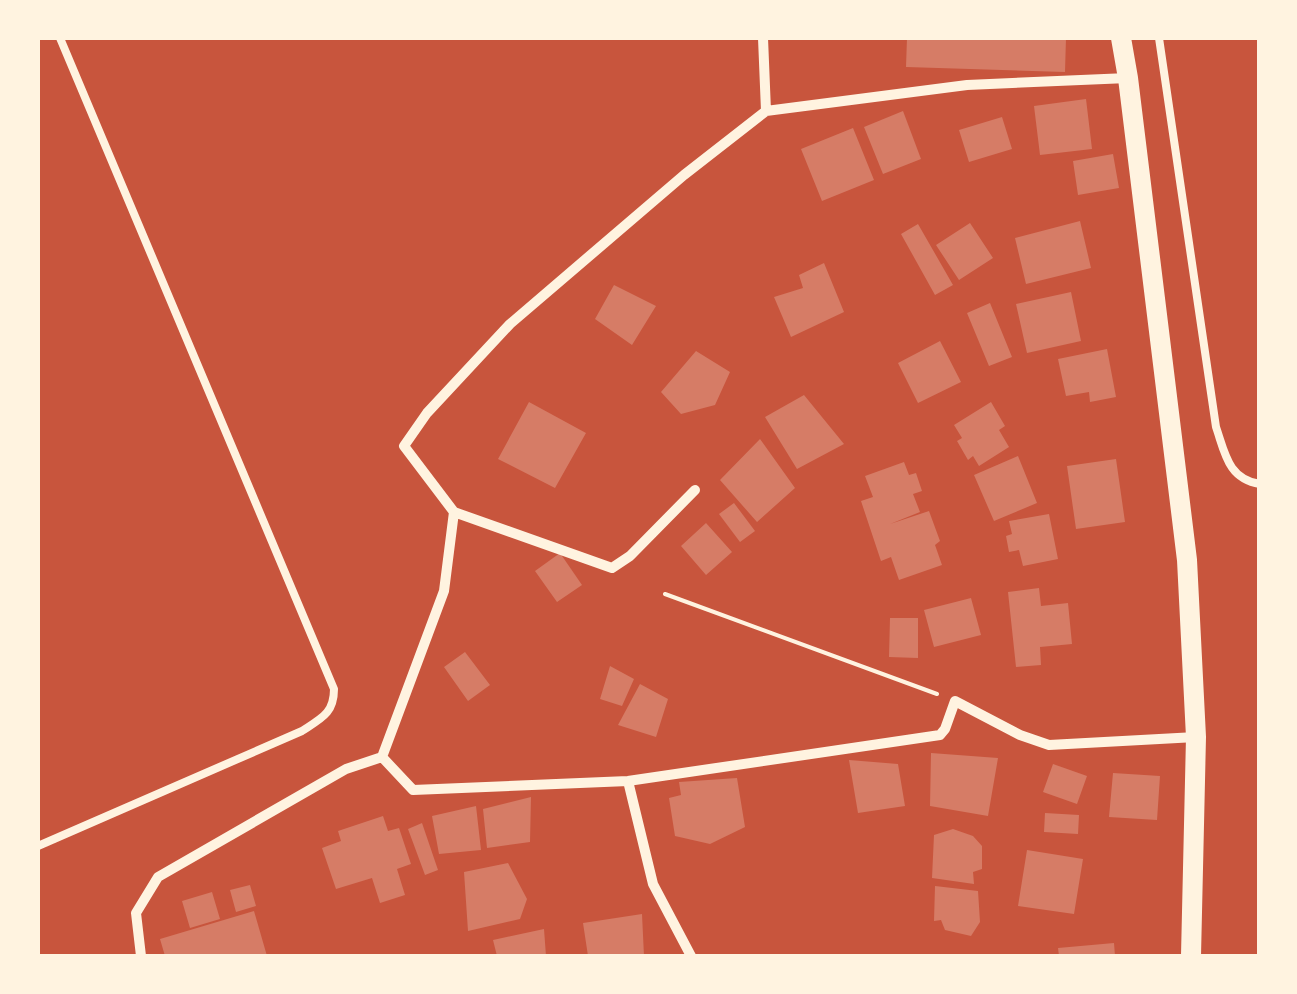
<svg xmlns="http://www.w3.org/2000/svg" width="1297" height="994" font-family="'PT Sans Narrow',sans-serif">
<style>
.building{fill:#d67c66}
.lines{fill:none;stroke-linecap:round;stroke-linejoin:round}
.path{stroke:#fff3e0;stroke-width:4}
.service{stroke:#fff3e0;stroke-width:8}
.minor{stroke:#fff3e0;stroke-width:10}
.secondary{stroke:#fff3e0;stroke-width:20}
</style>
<rect width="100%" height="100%" fill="#c8553d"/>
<path class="building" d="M907 38H1066L1065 72 906 67Z
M1086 99 1092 149 1040 155 1034 106Z
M903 111 921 159 883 174 864 127Z
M1002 117 1012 149 969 162 959 130Z
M853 128 874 180 822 201 801 149Z
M1113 154 1119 188 1078 195 1073 161Z
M1080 221 1091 268 1026 284 1015 238Z
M970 223 993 258 959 280 936 245Z
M918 224 953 285 935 295 901 234Z
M824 263 844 312 791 337 774 297 803 288 799 275Z
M614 285 656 306 632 345 595 319Z
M1071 292 1081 341 1027 353 1016 304Z
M990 303 1012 357 989 366 967 313Z
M940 341 961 382 918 403 898 363Z
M1107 349 1116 397 1090 402 1089 392 1066 396 1058 359Z
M696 351 730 372 715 405 681 414 661 392Z
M804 395 844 444 797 469 765 417Z
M529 402 586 433 555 488 498 459Z
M991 402 1005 426 999 430 1009 447 979 466 973 456 968 460 957 441 962 438 954 425Z
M760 439 795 488 757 522 720 480Z
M1018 456 1037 503 994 521 974 475Z
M1116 459 1125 522 1076 529 1067 466Z
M904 462 909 475 916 473 922 491 913 494 920 512 890 524 929 511 940 541 935 545 942 565 899 580 891 557 881 561 861 501 873 497 865 476Z
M734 503 755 531 740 542 719 514Z
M1049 514 1058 559 1023 566 1019 550 1009 552 1006 536 1012 534 1009 521Z
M706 523 732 552 706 575 681 546Z
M560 553 582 585 557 602 535 571Z
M1039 588 1041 606 1068 603 1072 644 1040 647 1041 665 1016 667 1008 592Z
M971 598 981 635 934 647 924 610Z
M890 618H918V658L889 657Z
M465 652 490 685 468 701 444 667Z
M610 666 634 679 622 706 600 699Z
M640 684 668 699 656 737 618 725Z
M931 753 998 758 988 816 930 806Z
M849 760 898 764 905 806 858 813Z
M1053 764 1087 776 1077 804 1043 792Z
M1113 773 1160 776 1157 820 1109 817Z
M737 778 745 827 710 844 675 836 669 798 681 795 679 782Z
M531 797 530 842 487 848 483 809Z
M476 806 481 850 439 854 432 816Z
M1045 813 1079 815 1078 834 1044 832Z
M383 816 388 831 399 828 411 864 397 869 405 895 380 903 372 878 336 889 322 848 341 841 338 831Z
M422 823 438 870 425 875 408 829Z
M953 829 973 836 982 846V869L973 872 974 884 932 878 934 835Z
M1027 850 1083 859 1074 914 1018 906Z
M508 863 527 899 520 919 468 931 464 872Z
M250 885 256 906 236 912 230 890Z
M935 886 978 891 980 922 971 936 945 930 941 920 934 921Z
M212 892 220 919 190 928 182 901Z
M254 911 267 956H165L160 939Z
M642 914 644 956H588L583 923Z
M544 929 546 956H497L493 940Z
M1114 943 1115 956H1059L1058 948Z"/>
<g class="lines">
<path class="path" d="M665 594 937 694"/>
<path class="service" d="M1159 38 1216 427C1225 453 1228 479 1260 484
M38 846 302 731C322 718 334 713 334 689L60 38"/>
<path class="minor" d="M763 38 766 111
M454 512 404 446 427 413 510 324 684 175 766 111 967 85 1128 78
M382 757 413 790 628 781 940 735 945 729 955 701 1020 735 1049 745 1196 737
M628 781 653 884 691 956
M141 956 136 913 158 877 346 769 382 757 444 591 454 512 612 568 630 556 695 490"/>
<path class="secondary" d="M1121 38 1128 78 1187 560 1196 737 1191 956"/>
</g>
<rect width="1297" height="994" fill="none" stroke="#fff3e0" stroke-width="80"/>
</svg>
